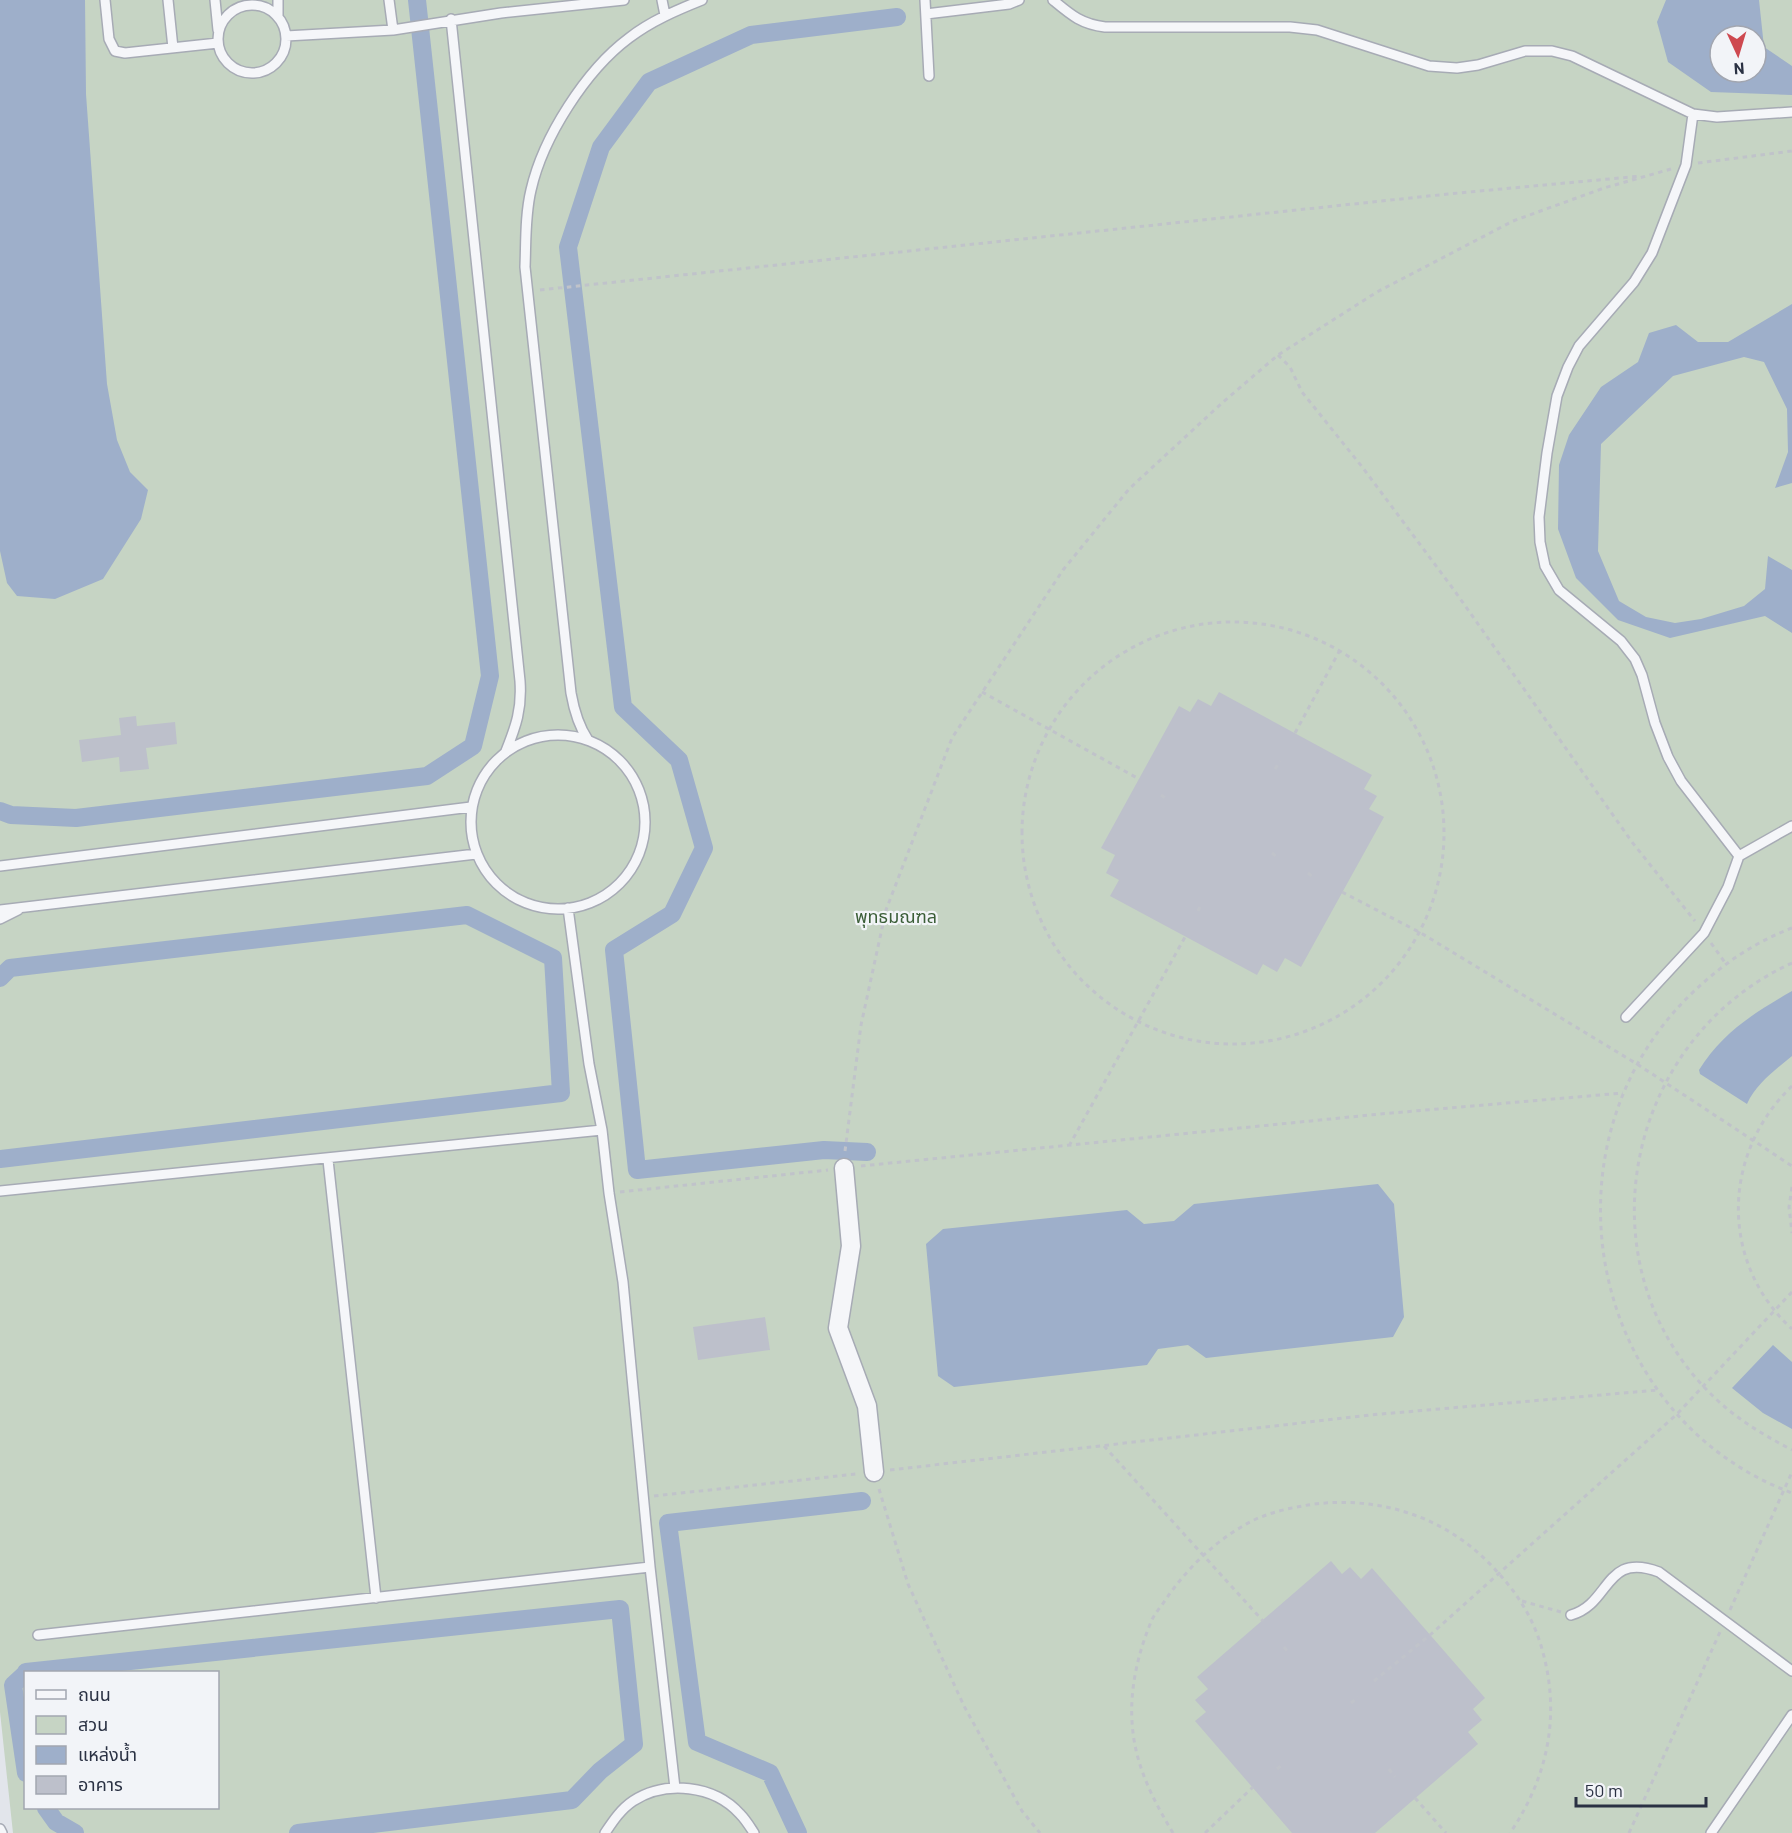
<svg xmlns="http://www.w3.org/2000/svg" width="1792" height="1833" font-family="Barlow,'Noto Sans Thai',sans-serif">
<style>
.green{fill:#c6d4c4;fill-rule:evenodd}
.water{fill:#9eafca;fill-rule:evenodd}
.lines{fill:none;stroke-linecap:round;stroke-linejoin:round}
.canal{stroke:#9eafca;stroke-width:18}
.building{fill:#bdc0cb}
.lane-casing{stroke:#a7abb5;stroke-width:12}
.street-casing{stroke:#a7abb5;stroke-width:21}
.path{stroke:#c0c3ca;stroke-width:3;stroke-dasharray:4.5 4.5;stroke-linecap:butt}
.lane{stroke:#f5f6f9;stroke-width:9}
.street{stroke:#f5f6f9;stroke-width:18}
.labels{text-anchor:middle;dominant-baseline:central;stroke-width:4.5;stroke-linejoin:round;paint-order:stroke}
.park-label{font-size:18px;fill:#3b5e38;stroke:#f2f4f8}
</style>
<rect width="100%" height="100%" fill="#e2e5eb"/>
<path class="green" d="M0 0H1792V1833H13L0 1712ZM1720 36H1756V72H1720ZM26 1672H218V1808H26Z"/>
<path class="water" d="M0 0H85L86 94 107 384 117 440 130 472 148 490 141 519 103 579 55 599 17 596 7 583 0 551Z
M1666 0H1759L1764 47 1792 66V95L1711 92 1668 62 1657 22ZM1720 36H1756V72H1720Z
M1792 304V483L1775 488 1788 452 1787 409 1764 362 1744 357 1673 376 1601 444 1598 551 1619 601 1646 617 1675 623 1701 619 1744 606 1765 589 1768 556 1792 570V633L1765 616 1670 638 1618 620 1576 578 1558 529 1559 465 1569 435 1601 387 1638 362 1649 333 1676 325 1698 342H1728Z
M1792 991V1056C1775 1070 1756 1084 1747 1104L1700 1074 1699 1070C1723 1032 1754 1013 1792 991Z
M1378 1184 1394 1204 1404 1317 1393 1337 1206 1358 1188 1345 1158 1349 1147 1365 954 1387 938 1376 926 1244 943 1229 1127 1210 1144 1224 1174 1221 1194 1204Z
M1773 1345 1792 1362V1429L1763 1413 1732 1388Z"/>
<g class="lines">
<path class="canal" d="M0 811 11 815 76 818 427 776 473 746 490 676 417 0
M0 978 10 968 467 915 553 958 561 1093 0 1159
M867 1152 824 1150 637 1170 614 950 672 914 704 848 679 760 623 707 568 247 601 147 649 82 751 35 897 17
M26 1672 620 1609 634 1744 600 1771 572 1800 298 1833
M26 1673 13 1685 26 1773
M46 1808 56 1822 75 1833
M798 1833 770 1773 697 1742 668 1523 862 1501"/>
</g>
<path class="building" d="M1219 692 1372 775 1364 789 1377 796 1369 809 1384 817 1301 967 1285 958 1277 972 1263 964 1257 975 1110 896 1119 880 1106 873 1115 855 1101 848 1179 706 1190 712 1198 699 1211 706Z
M136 716 137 726 175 722 177 744 146 748 149 769 120 772 119 757 82 762 79 740 121 735 119 718Z
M765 1317 770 1350 698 1360 693 1327Z
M1331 1561 1342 1574 1350 1567 1361 1579 1372 1568 1485 1698 1473 1709 1482 1720 1468 1732 1478 1744 1375 1833H1292L1195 1721 1206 1712 1195 1700 1208 1689 1197 1677Z"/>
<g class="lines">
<defs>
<path id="lane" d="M105 0 109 39 115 51 125 53 218 43
M168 0 173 48
M215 0 218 30
M389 0 393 30
M662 0 665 15
M925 0 929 76
M1053 0C1071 15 1081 24 1105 27H1290L1317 30 1429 66 1457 68 1478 65 1525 51H1552L1572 56 1693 114 1717 117 1792 112
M218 39a34 34 0 1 1 68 0a34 34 0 1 1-68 0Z
M926 14 1009 4 1019 0
M278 17V0
M451 19 520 681C522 709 516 726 506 751
M286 36 393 30 501 13 624 0
M471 822a87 87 0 1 1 174 0a87 87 0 1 1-174 0Z
M588 740C578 725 574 710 571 693L525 267C526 242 525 215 531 190 543 137 586 70 629 38 651 21 677 10 702 0
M1739 856 1792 826
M0 866 471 807
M568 908 589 1064 602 1130 609 1193 623 1282 650 1567
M0 910 476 854
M0 919 18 910
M1626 1017 1704 933 1728 887 1739 856 1681 781 1668 757 1655 723 1642 675 1635 659 1621 641 1559 590 1545 566 1540 542 1539 517 1547 453 1557 396 1568 367 1579 346 1634 282 1652 253 1686 165 1693 114
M328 1160 376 1598
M0 1191 602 1130
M1571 1615C1611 1604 1604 1551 1659 1572L1792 1671
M38 1635 650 1567 675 1788
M0 1829 2 1833
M605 1833C613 1821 621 1809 633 1801 666 1780 714 1785 740 1814 746 1820 750 1827 754 1833
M1711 1833 1792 1715"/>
<path id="street" d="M844 1168 851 1246 838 1328 867 1406 874 1472"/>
</defs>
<use href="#lane" class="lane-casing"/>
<use href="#street" class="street-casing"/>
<path class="path" d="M1698 163 1792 151
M540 290 1448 194 1641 176
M1278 355 1290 367 1302 392 1363 468 1454 590 1632 842 1695 921
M1022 833a211 211 0 1 1 422 0a211 211 0 1 1-422 0Z
M982 692 1139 779
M1295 733 1340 650
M1275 769 1280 761
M1161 795 1168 800
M1272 853 1277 857
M1308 873 1313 877
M1342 892 1421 933 1637 1064 1792 1166
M1198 911 1201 904
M1792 928C1752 943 1717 968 1687 998 1536 1150 1590 1417 1792 1493
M1711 943 1726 964
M1792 963C1629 1037 1580 1255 1704 1387 1730 1415 1758 1432 1792 1450
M1792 1086C1722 1153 1719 1262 1792 1329
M1069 1146 1185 937
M845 1151 861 1025 886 910 952 738 1063 570 1129 489 1222 403 1278 355 1377 292 1513 221 1604 188 1671 169
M861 1166 1380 1114 1623 1093
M1792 1187 1789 1207 1792 1233
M620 1192 828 1170
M1104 1446 1263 1621
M890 1470 1370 1415 1658 1390
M879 1489 908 1584 964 1706 1022 1811 1040 1833
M654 1496 856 1474
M1522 1601 1561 1612
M1730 1610 1792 1472
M1284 1647 1289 1653
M1374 1681 1430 1635 1677 1414 1792 1292
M1351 1703 1358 1697
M1277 1769 1283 1764
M1389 1769 1395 1777
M1415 1798 1446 1833
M1173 1833C1152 1798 1134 1763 1132 1721 1130 1688 1138 1653 1151 1622 1154 1614 1161 1607 1166 1599 1189 1566 1218 1538 1254 1520 1271 1512 1290 1508 1308 1505 1373 1495 1439 1514 1486 1560 1512 1586 1532 1613 1542 1649 1561 1715 1548 1777 1510 1833
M1205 1833 1253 1787
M1629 1833 1720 1632"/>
<use href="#lane" class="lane"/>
<use href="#street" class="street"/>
</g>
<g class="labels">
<g class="park-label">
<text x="896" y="916">พุทธมณฑล</text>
</g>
</g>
<rect x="24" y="1671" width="195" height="138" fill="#f2f4f8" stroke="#a2a6b0" stroke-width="1.5"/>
<rect x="36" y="1690" width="30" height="9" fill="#f5f6f9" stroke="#a2a6b0" stroke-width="1.5"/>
<text x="78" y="1701" font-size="18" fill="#2a3143">ถนน</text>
<rect x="36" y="1716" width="30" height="18" fill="#c6d4c4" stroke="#a2a6b0" stroke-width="1.5"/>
<text x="78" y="1731" font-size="18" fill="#2a3143">สวน</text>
<rect x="36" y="1746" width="30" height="18" fill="#9eafca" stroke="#a2a6b0" stroke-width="1.5"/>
<text x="78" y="1761" font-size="18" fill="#2a3143">แหล่งน้ำ</text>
<rect x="36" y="1776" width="30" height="18" fill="#bdc0cb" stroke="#a2a6b0" stroke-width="1.5"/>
<text x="78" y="1791" font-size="18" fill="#2a3143">อาคาร</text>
<g transform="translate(1738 54) rotate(176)"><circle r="28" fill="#f2f4f8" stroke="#a2a6b0" stroke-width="1.5"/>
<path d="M0-4.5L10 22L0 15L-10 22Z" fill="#ce4950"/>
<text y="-9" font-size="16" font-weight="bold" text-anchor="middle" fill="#2a3143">N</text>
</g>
<path d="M1576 1797v9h130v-9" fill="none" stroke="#2a3143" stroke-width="3"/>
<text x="1585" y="1797" font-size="18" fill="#2a3143" stroke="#f2f4f8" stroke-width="4.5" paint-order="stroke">50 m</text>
</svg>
